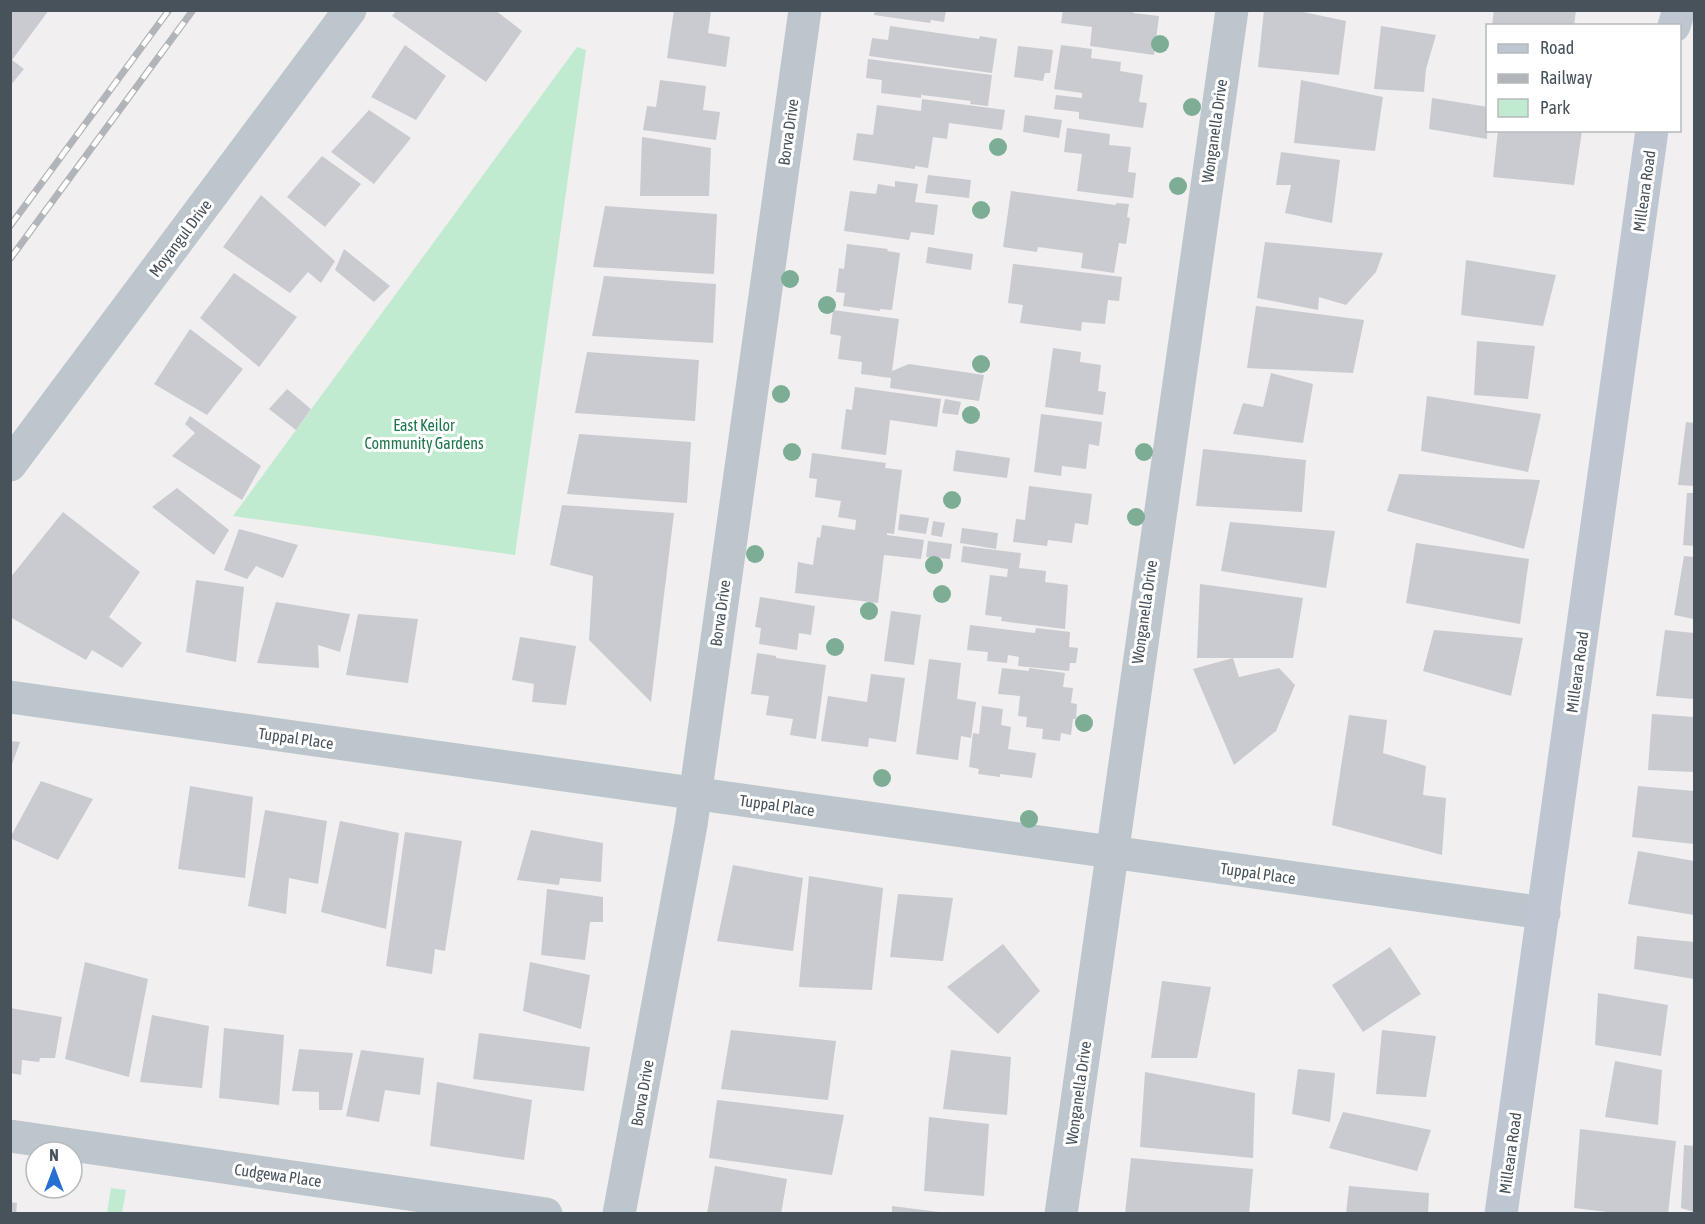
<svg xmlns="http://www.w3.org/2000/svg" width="1705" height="1224" font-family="'Asap Condensed',sans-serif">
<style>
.green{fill:#c0ebd1}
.building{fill:#c9cbd1}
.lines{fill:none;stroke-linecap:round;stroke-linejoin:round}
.minor{stroke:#bec6cd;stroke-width:33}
.secondary{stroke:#bec7d1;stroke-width:33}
.rail-casing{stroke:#b1b4b8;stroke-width:7}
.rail{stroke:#fff;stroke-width:4.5;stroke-dasharray:14;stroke-linecap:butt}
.tree{fill:#7dad95}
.labels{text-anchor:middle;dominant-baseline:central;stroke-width:6;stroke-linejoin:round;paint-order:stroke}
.street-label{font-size:16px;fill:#48525b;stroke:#fff}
.park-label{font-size:16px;fill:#1e774b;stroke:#fff}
</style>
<rect width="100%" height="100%" fill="#f1efef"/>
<path class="green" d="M577 47 586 50 515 555 233 516Z
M111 1188 126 1190 122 1213H107Z"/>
<path class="building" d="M10 10H49L12 60 24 69 10 86Z
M397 10H495L522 31 486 82 392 16Z
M674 10 711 11 708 33 730 37 726 67 667 58Z
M875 10H946L944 22 931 20 930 23 874 15Z
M1063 10H1134L1133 13 1159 16 1154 55 1090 46 1092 27 1061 23Z
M1264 10H1294L1346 21 1339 75 1258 67Z
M1494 10H1576L1574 26H1492Z
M890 26 979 39 980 36 997 39 992 73 869 56 872 38 888 40Z
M1381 26 1436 35 1426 69 1424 92 1374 89Z
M405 45 446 76 416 120 371 97Z
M1061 45 1092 49 1091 58 1121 62 1120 71 1143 75 1139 102 1147 103 1143 128 1079 119V112L1054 109 1056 95 1082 98V93L1054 89Z
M1018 46 1053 50 1050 73H1045L1043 81 1014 77Z
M868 59 992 75 988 106 970 104 971 101 922 95V92L921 98 881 93 882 80 866 78Z
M660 80 706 86 703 110 720 112 716 140 643 130 647 106 656 107Z
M1301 80 1383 97 1375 151 1294 143Z
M1432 98 1488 107 1487 139 1429 129Z
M922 99 1005 110 1002 130 949 123 947 139 933 137 928 168 915 166V169L853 160 857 133 873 135 877 105 921 111Z
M369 110 411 138 374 184 331 152Z
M1025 115 1062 120 1059 138 1023 132Z
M1067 128 1110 134 1109 145 1131 147 1128 172 1136 173 1133 198 1077 191 1082 154 1064 152Z
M1498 130 1582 131 1574 185 1493 177Z
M642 137 711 148 709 196H640Z
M1281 152 1340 160 1332 223 1285 213 1291 185H1276Z
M322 156 361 184 325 227 287 197Z
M928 175 971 180 969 198 925 193Z
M895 181 918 184 915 202 938 205 934 235 911 232 909 240 844 231 850 191 876 194 878 184 895 187Z
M1011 191 1116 205V203L1129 204 1127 217 1130 218 1126 244 1119 243 1114 273 1081 268 1083 253 1038 247 1037 252 1003 247Z
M261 195 335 261 321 283 308 272 290 293 223 247Z
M605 206 717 214 714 274 593 267Z
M1265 242 1383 253 1376 272 1346 305 1319 297 1318 310 1257 298Z
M847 244 888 249 887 251 900 253 892 310 880 309V311L843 306 845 293 836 292 839 268 844 269Z
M928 247 973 254 971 270 926 263Z
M344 249 390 286 374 302 335 270Z
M1466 260 1556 275 1543 326 1461 315Z
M1013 264 1122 277 1119 301 1108 300 1105 324 1082 322 1081 331 1020 323 1023 305 1008 303Z
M234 273 297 317 259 367 200 318Z
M604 276 716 284 713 343 592 336Z
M1256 306 1364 320 1353 373 1247 368Z
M833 310 899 319 892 371 909 364 984 375 979 401 890 388 891 378 861 374 862 362 838 359 841 336 830 334Z
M190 329 243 369 207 415 154 384Z
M1477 341 1535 346 1528 399 1474 395Z
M1053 348 1081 352 1080 362 1101 365 1098 391 1106 392 1103 415 1045 407Z
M587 352 699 360 695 421 575 413Z
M1271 373 1313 384 1303 443 1233 434 1243 403 1263 407Z
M855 387 941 399 937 427 890 420 886 455 841 449 846 409 852 410Z
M287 389 311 409 296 430 269 409Z
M1427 396 1541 414 1528 472 1421 451Z
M945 399 961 402 958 415 942 413Z
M1041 414 1102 422 1099 446 1089 444 1086 469 1062 466 1061 476 1034 472Z
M190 416 261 466 242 500 172 456 195 433 185 424Z
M1686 422 1694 423V486L1678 485Z
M579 434 691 442 687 503 567 494Z
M1203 449 1306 460 1302 512 1196 506Z
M956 450 1010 458 1007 478 953 471Z
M812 453 886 463 885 468 902 470 894 534 887 533V535L924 540 921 559 884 555 878 603 795 593 798 562 813 565 817 537 820 538 822 525 855 530 856 520 838 517 841 501 815 497 817 479 809 478Z
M1399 474 1540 480 1524 549 1387 511Z
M1029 486 1092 494 1088 525 1075 523 1072 543 1048 540 1047 546 1013 542 1016 519 1025 520Z
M177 488 229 530 214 555 152 507Z
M1687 493H1694V546L1683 545Z
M562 505 674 513 651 702 589 640 593 576 550 565Z
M63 512 140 572 109 617 142 643 122 668 92 650 86 660 10 617V578Z
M900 514 929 518 926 534 898 530Z
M933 521 945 523 942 537 931 535Z
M1230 522 1335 531 1326 588 1221 571Z
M962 528 998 533 996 549 960 543Z
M239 529 298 545 283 578 256 566 247 579 224 570Z
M928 541 952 544 950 559 926 557Z
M1416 543 1529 559 1520 624 1406 603Z
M963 546 1021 553 1019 568 1046 571 1045 582 1068 585 1065 629 1001 621 1002 617 985 615 990 575 1007 577 1008 569 961 562Z
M1684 556 1694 557V619L1674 615Z
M196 580 244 587 236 662 186 652Z
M1200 584 1303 598 1293 658H1197Z
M760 597 815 606 811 635 799 633 797 650 759 644 761 628 755 627Z
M276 602 350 614 340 652 318 645 319 668 257 663Z
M891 611 921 615 914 665 884 661Z
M358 614 418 619 408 683 346 675Z
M970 625 1035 633 1036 628 1070 632 1069 647 1078 648 1076 663H1070L1069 671 1018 666 1019 657 1008 655 1007 663 987 661 988 652 967 650Z
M1434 630 1523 638 1511 696 1423 671Z
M1665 630 1694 633V699L1656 696Z
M520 637 576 646 566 705 532 702 534 684 512 680Z
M757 653 776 656V658L826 665 816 739 790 735 793 719 766 715 769 696 751 694Z
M1233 658 1239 677 1279 668 1295 685 1276 731 1234 765 1193 669Z
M929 659 961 663 957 699 976 702 971 738 961 736 958 760 916 754Z
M1002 668 1029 671V668L1065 673 1063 687 1073 688 1071 703 1077 704 1076 719H1073L1071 735 1061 733 1060 741 1042 739 1043 729 1026 727 1027 717 1018 716 1020 696 998 694Z
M871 674 905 678 896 742 869 738 868 747 821 741 828 696 867 702Z
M982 706 1003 709 1001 725 1011 727 1008 749 1036 753 1032 778 1000 774V777L978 774 979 769 969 767 973 733 979 734Z
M1652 714 1694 717V772L1648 770Z
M1349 715 1387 720 1383 753 1426 766 1423 795 1446 798 1442 855 1332 825Z
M10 741 20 742 11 767H10Z
M41 781 93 799 58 860 10 838Z
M190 786 253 797 245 878 178 869Z
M1638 786 1694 791V844L1632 837Z
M265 810 327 821 318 884 289 878 286 914 248 906Z
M340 821 399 833 386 929 321 912Z
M531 830 603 843 601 882 560 878 559 885 517 880Z
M405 832 462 841 445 951 435 949 432 974 386 966Z
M1638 851 1694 861V915L1628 904Z
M733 865 803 878 793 951 717 941Z
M809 876 883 888 872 990 799 987Z
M547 889 603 897V922H590L585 960 541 955Z
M898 894 953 898 943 961 890 957Z
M1637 936 1694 942V979L1634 969Z
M1003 944 1040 991 998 1034 947 987Z
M1390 947 1421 994 1363 1032 1332 985Z
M85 962 148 979 129 1077 65 1059Z
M530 962 590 975 581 1029 523 1011Z
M1162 981 1211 987 1197 1058H1151Z
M1598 993 1668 1005 1661 1056 1595 1045Z
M10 1008 62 1017 55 1058H40L39 1062 22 1060 21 1075 10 1073Z
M152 1015 209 1026 202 1088 140 1082Z
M224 1028 284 1035 279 1105 219 1098Z
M731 1030 836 1041 828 1100 721 1089Z
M1382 1030 1436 1036 1426 1097 1376 1094Z
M479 1033 590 1047 584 1091 473 1079Z
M299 1049 353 1053 342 1110H319V1092L292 1091Z
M361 1050 424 1058 420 1095 385 1090 379 1122 346 1116Z
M951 1050 1011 1057 1007 1115 943 1109Z
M1615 1061 1662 1070 1658 1125 1605 1117Z
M1298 1069 1335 1073 1330 1122 1292 1114Z
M1145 1072 1255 1093 1253 1158 1140 1147Z
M437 1082 532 1100 524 1160 430 1146Z
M717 1100 844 1115 832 1175 709 1158Z
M1343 1112 1431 1130 1417 1171 1329 1148Z
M929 1117 989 1124 984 1196 924 1191Z
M1580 1129 1676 1141 1668 1214H1624L1574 1208Z
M1684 1145 1694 1146V1212L1681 1208Z
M1131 1158 1253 1169 1249 1214H1125Z
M715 1166 787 1179 781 1214H707Z
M1349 1186 1429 1193 1428 1214H1346Z
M10 1202 17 1203 16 1214H10Z
M892 1206 939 1212V1214H892Z"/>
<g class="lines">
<path class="minor" d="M10 465 350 10
M10 697 1544 913
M10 1136 546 1214
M619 1214 691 825 805 10
M1061 1214C1116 812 1174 411 1232 10"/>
<path class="secondary" d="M1674 26 1679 10
M1501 1214 1652 130"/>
<defs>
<path id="rail" d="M10 226 169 10
M10 259 193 10"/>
</defs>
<use href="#rail" class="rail-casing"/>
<use href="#rail" class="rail"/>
</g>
<g class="tree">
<circle cx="1160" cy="44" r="9"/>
<circle cx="1192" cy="107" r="9"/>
<circle cx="998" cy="147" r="9"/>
<circle cx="1178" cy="186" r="9"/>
<circle cx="981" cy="210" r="9"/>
<circle cx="790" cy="279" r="9"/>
<circle cx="827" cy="305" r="9"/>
<circle cx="981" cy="364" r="9"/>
<circle cx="781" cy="394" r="9"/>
<circle cx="971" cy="415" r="9"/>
<circle cx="792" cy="452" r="9"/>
<circle cx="1144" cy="452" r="9"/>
<circle cx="952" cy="500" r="9"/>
<circle cx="1136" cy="517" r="9"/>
<circle cx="755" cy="554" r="9"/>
<circle cx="934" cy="565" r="9"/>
<circle cx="942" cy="594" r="9"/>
<circle cx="869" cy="611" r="9"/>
<circle cx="835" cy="647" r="9"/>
<circle cx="1084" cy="723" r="9"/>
<circle cx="882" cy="778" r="9"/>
<circle cx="1029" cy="819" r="9"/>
</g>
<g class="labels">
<g class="street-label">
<text transform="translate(1214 131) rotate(-82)">Wonganella Drive</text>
<text transform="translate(788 132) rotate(-82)">Borva Drive</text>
<text transform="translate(1644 191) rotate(-82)">Milleara Road</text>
<text transform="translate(180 238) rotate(-53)">Moyangul Drive</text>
<text transform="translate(1144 612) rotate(-82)">Wonganella Drive</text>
<text transform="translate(720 613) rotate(-82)">Borva Drive</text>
<text transform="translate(1577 672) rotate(-82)">Milleara Road</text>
<text transform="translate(296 738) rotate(8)">Tuppal Place</text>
<text transform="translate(777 805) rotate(8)">Tuppal Place</text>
<text transform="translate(1258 873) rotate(8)">Tuppal Place</text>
<text transform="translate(642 1093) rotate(-80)">Borva Drive</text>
<text transform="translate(1078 1093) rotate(-82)">Wonganella Drive</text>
<text transform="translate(1510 1153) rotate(-82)">Milleara Road</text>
<text transform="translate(278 1175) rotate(8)">Cudgewa Place</text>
</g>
<g class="park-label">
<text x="424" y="425">East Keilor<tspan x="424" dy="18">Community Gardens</tspan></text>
</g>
</g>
<rect width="1705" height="1224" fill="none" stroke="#48525b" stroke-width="24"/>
<rect x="1486" y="24" width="195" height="108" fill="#ffffff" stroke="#b6babd" stroke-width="1.5"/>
<rect x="1498" y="44" width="30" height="9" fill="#bec7d1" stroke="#b6babd" stroke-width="1.5"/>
<text x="1540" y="54" font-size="18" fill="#48525b">Road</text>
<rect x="1498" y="74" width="30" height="9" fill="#b1b4b8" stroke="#b6babd" stroke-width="1.5"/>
<text x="1540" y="84" font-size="18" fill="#48525b">Railway</text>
<rect x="1498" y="99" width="30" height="18" fill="#c0ebd1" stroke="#b6babd" stroke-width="1.5"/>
<text x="1540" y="114" font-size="18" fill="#48525b">Park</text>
<g transform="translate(54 1170)"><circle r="28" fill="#ffffff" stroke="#b6babd" stroke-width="1.5"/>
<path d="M0-4.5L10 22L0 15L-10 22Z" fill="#2770d3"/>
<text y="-9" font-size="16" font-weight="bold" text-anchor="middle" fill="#48525b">N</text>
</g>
</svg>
